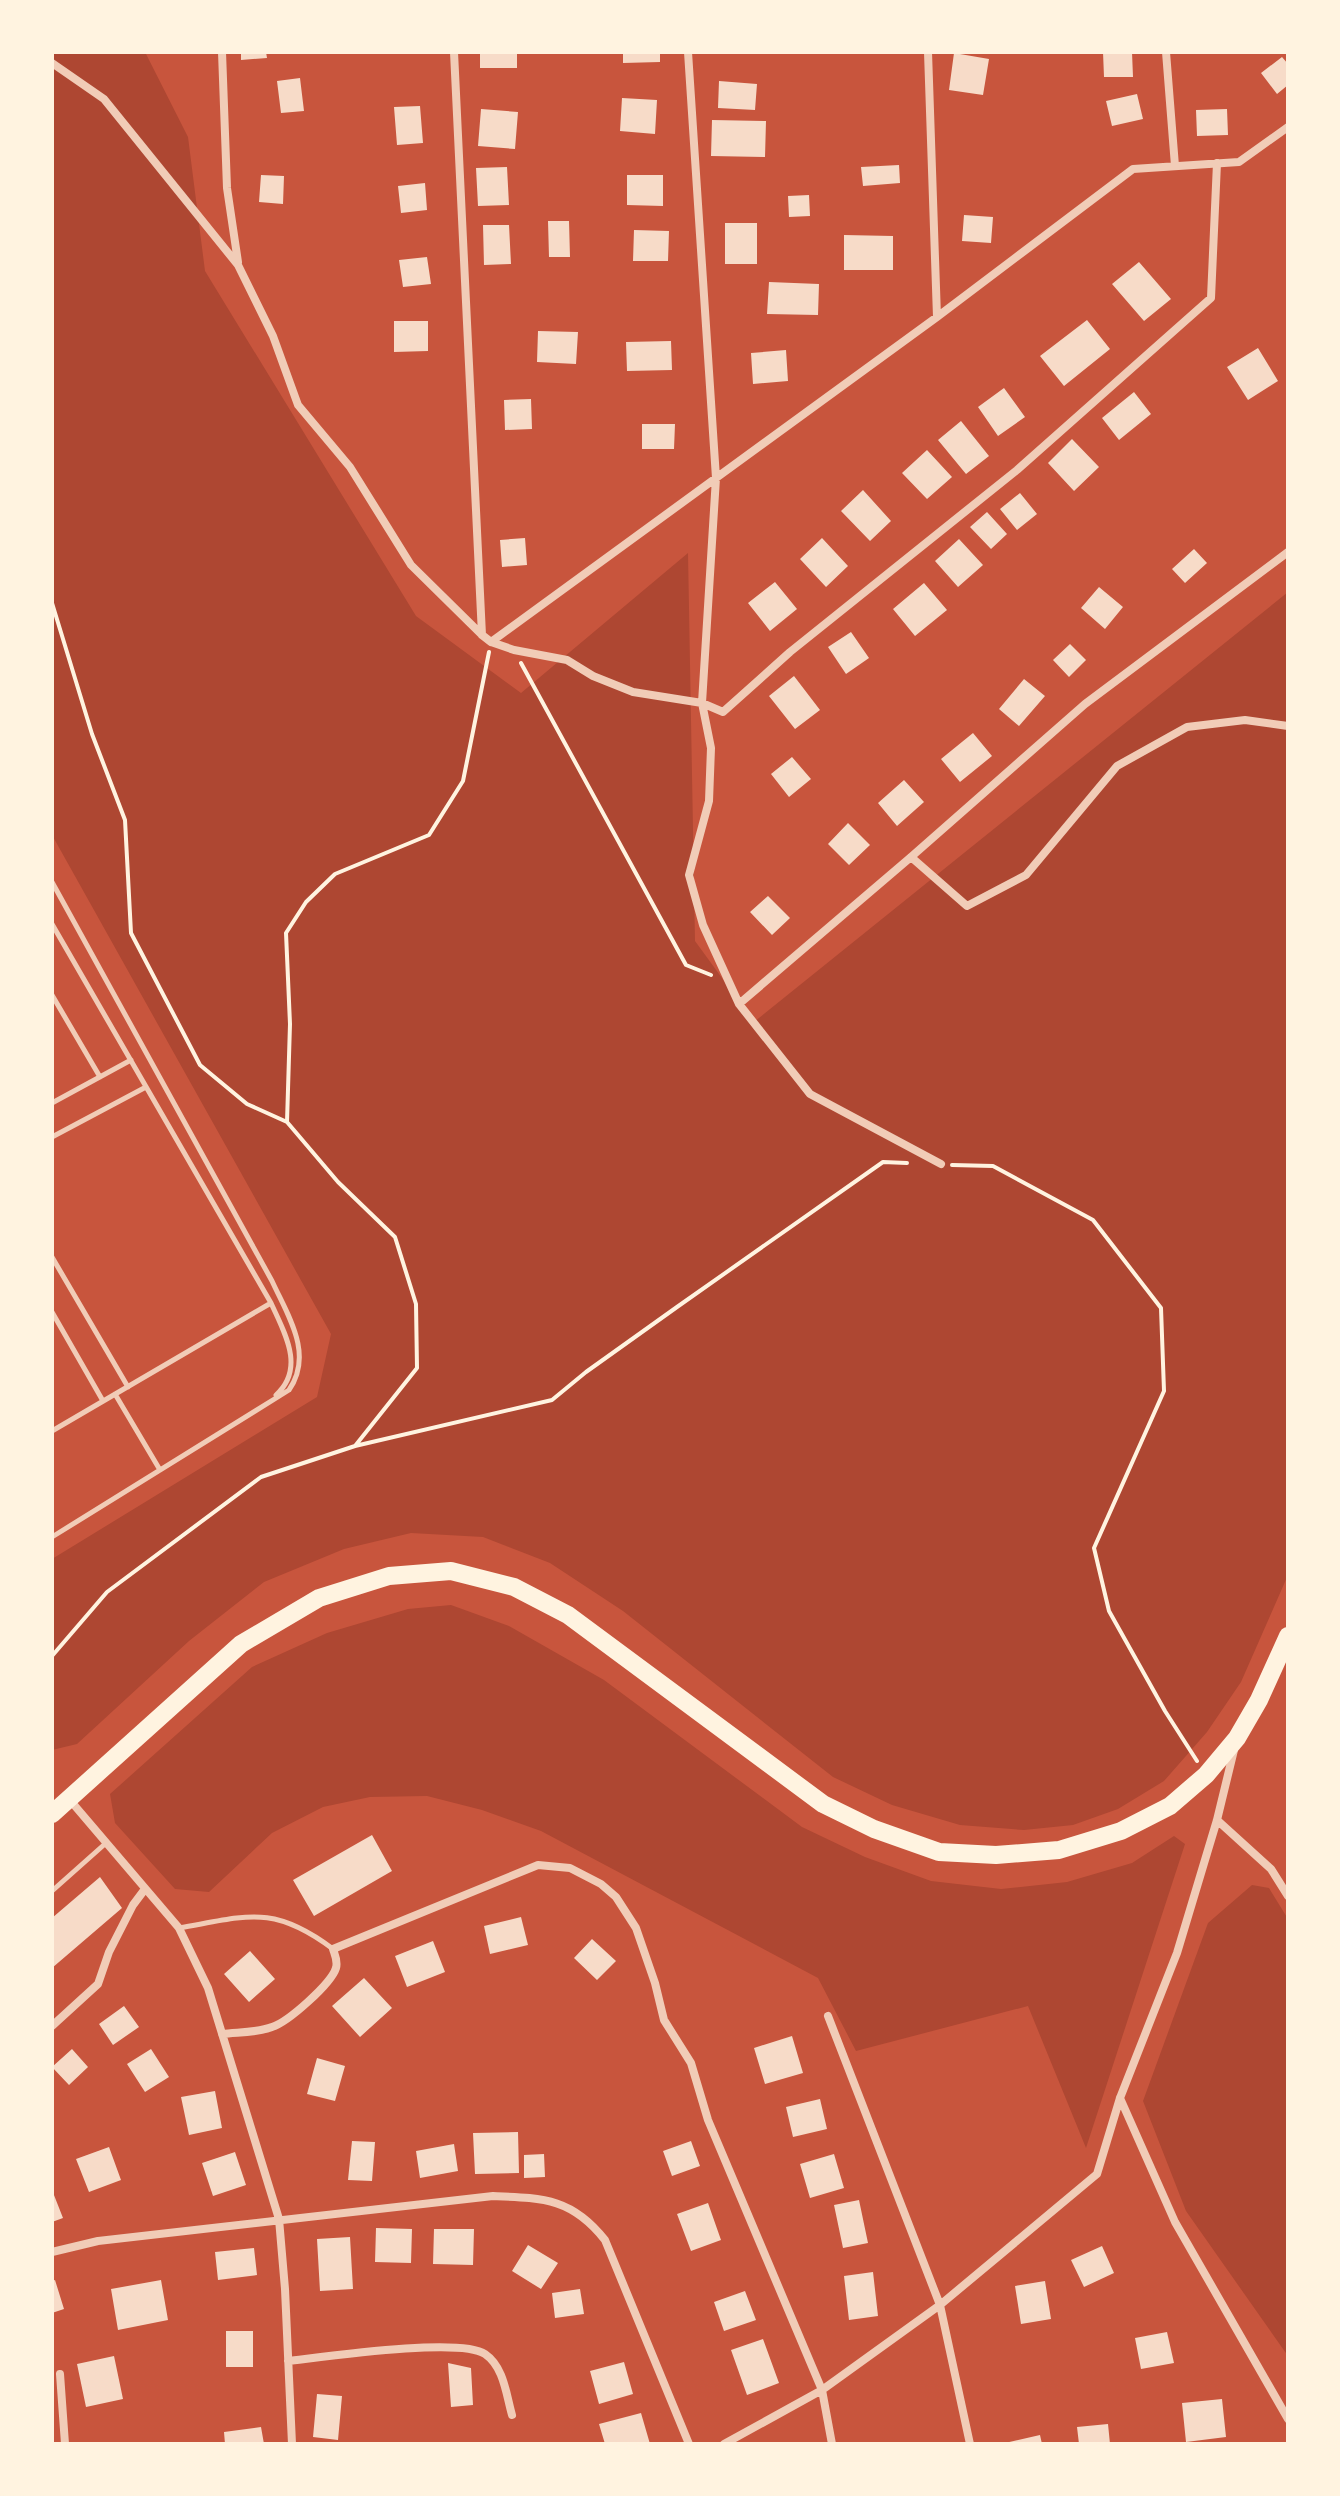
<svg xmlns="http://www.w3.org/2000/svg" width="1340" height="2496" font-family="'PT Serif',serif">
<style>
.green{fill:#ae4732}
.building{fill:#f7dbc8}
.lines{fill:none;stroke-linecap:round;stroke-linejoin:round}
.path{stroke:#fff3e0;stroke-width:4}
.service{stroke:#f1ccb7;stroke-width:5}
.minor{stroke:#f1ccb7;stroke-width:8}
.primary{stroke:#fff3e0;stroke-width:18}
</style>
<rect width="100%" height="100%" fill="#c8553d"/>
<path class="green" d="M52 52H145L188 137 205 271 416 616 521 693 688 553 695 941 754 1022 1288 592V1575L1241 1682 1207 1732 1164 1781 1118 1809 1073 1825 1024 1830 960 1825 892 1805 833 1777 623 1611 550 1563 483 1537 411 1533 344 1549 264 1582 189 1641 77 1744 52 1750V1559L317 1397 331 1334 52 835Z
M451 1605 509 1626 604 1680 802 1827 865 1857 931 1881 1001 1889 1067 1882 1132 1863 1174 1836 1185 1844 1086 2148 1028 2006 856 2051 818 1978 541 1831 482 1810 427 1796 370 1797 323 1807 272 1833 209 1892 175 1889 115 1823 110 1794 252 1667 327 1633 408 1609Z
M1252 1885 1269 1888 1288 1919V2356L1186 2211 1143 2101 1208 1923Z"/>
<path class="building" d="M241 52H266L267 58 241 60Z
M480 52H517V68H480Z
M623 52H660V62L623 63Z
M1103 52H1132L1133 77H1104Z
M954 53 989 59 983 95 949 90Z
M1282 57 1288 64V85L1277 94 1261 73Z
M300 78 304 111 281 113 277 81Z
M719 81 757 84 755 110 718 108Z
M1137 94 1143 119 1112 126 1106 101Z
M622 98 657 100 655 134 620 131Z
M420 106 423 143 397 145 394 107Z
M481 109 518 112 515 149 478 146Z
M1227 109 1228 135 1197 136 1196 110Z
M712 120 766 121 765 157 711 156Z
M899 165 900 183 863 186 861 167Z
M507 167 509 205 478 206 476 168Z
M261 175 284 176 283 204 259 202Z
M627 175H663V206L627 205Z
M425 183 427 210 401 213 398 186Z
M809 195 810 216 789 217 788 196Z
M964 215 993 217 991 243 962 241Z
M548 221H569L570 257H549Z
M725 223H757V264H725Z
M483 225H509L511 264 484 265Z
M634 230 669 231 668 261H633Z
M844 235 893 236V270H844Z
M427 257 431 284 403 287 399 260Z
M1139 262 1171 299 1144 321 1112 284Z
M769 282 819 284 818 315 767 314Z
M1087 320 1110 349 1064 386 1040 356Z
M394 321H428V351L394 352Z
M538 331 578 332 576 364 537 362Z
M671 341 672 370 627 371 626 342Z
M1258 348 1278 381 1248 400 1227 367Z
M786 350 788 381 753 384 751 353Z
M1004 388 1025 417 998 436 978 407Z
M1134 392 1151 414 1119 440 1102 418Z
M531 399 532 429 505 430 504 400Z
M961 421 989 456 966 474 938 440Z
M642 424H675L674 449H642Z
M1072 439 1099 467 1074 491 1048 463Z
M927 450 952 477 927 499 902 473Z
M863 490 891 521 870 541 841 511Z
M1020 493 1037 514 1017 530 1000 509Z
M987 512 1007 534 991 549 970 527Z
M525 538 527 565 502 567 500 540Z
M822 538 848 566 826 587 800 559Z
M959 539 983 565 958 587 935 561Z
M1194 549 1207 563 1185 583 1172 569Z
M775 582 797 609 770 631 748 603Z
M924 583 947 610 915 636 893 609Z
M1099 587 1123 607 1105 629 1081 608Z
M851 632 869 658 846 674 828 647Z
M1070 644 1086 660 1069 677 1053 660Z
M794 676 820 710 795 729 769 696Z
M1024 679 1045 696 1019 726 999 709Z
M973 733 992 756 960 782 941 759Z
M792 757 811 779 789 797 771 774Z
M904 780 924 802 897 826 878 803Z
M848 823 870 845 849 865 828 844Z
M768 896 790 918 772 935 750 912Z
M372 1835 392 1871 314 1916 293 1880Z
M100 1877 122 1908 52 1968V1918Z
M521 1917 528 1945 490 1954 484 1926Z
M592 1939 616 1961 597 1980 574 1958Z
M433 1941 445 1972 407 1987 395 1956Z
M250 1951 275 1979 249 2002 224 1974Z
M364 1978 392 2008 360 2037 332 2006Z
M124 2006 139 2027 113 2045 99 2024Z
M792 2036 803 2073 765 2084 754 2048Z
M72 2049 88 2067 69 2085 52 2067Z
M151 2049 169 2077 145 2092 127 2064Z
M317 2058 345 2066 335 2101 307 2094Z
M215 2091 222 2128 189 2135 181 2097Z
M820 2099 827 2129 793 2137 786 2107Z
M518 2132 519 2173 475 2174 473 2133Z
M352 2141 375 2142 372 2181 348 2180Z
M691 2141 700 2166 672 2176 663 2151Z
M454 2144 458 2171 420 2178 416 2151Z
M109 2147 121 2180 89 2192 76 2159Z
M235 2152 246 2185 213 2196 202 2163Z
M544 2154 545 2177 524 2178V2155Z
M834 2154 844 2188 810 2198 800 2164Z
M52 2190 63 2218 52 2222Z
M859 2200 868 2243 843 2248 834 2205Z
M708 2203 721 2240 691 2251 677 2214Z
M376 2228 412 2229 411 2263 375 2262Z
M434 2229H474L473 2265 433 2264Z
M350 2237 353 2289 320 2291 317 2239Z
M528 2245 558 2263 541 2289 512 2271Z
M1102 2246 1114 2273 1084 2287 1071 2260Z
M254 2248 257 2275 218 2280 215 2252Z
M873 2272 878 2316 849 2320 844 2276Z
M55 2280 64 2309 52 2313V2281Z
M161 2280 168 2320 118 2330 111 2289Z
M1045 2281 1051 2319 1021 2324 1015 2286Z
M580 2289 584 2314 555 2318 552 2293Z
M745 2291 756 2320 724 2331 714 2302Z
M226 2331H253V2367H226Z
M1167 2332 1174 2363 1141 2369 1135 2338Z
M763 2339 779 2383 747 2395 731 2350Z
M114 2356 123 2399 86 2407 77 2364Z
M624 2362 633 2394 599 2404 590 2371Z
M448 2363 471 2368 473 2405 451 2407Z
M317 2394 342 2396 338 2440 313 2437Z
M1222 2399 1226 2437 1186 2442 1182 2403Z
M641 2413 650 2444H605L599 2424Z
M1108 2424 1110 2444H1079L1077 2427Z
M261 2427 264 2444H225L224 2432Z
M1040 2435 1042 2444H1005V2443Z"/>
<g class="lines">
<path class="path" d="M52 603 92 734 125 820 131 933 200 1065 247 1104 287 1122 338 1182 395 1237 416 1304 417 1368 355 1446 261 1477 107 1592 52 1656
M521 663 686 965 711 975
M287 1122 290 1024 286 933 306 902 335 874 429 835 463 781 489 652
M952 1165 993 1166 1093 1220 1161 1308 1164 1391 1094 1548 1109 1611 1165 1711 1197 1761
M355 1446 552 1400 586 1372 677 1307 883 1162 907 1163"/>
<path class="service" d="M52 882 272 1281C288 1316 314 1354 289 1390L52 1537
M52 924 271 1303C284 1332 306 1368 276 1395
M52 995 100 1077
M52 1103 131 1060
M52 1137 146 1087
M52 1257 128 1387
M52 1312 103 1401
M115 1394 160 1470
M52 1431 271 1303
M52 1891 106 1843
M179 1928C248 1916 273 1904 333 1949"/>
<path class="minor" d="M222 52 227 188 238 262
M454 52 482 635
M688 52 716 478 702 703 723 712 790 652 1017 470 1211 298 1217 163
M928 52 937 317
M1166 52 1175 166
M52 63 104 99 238 265 273 336 298 405 350 467 411 565 482 635 491 642 514 650 567 660 593 676 633 692 702 703 711 748 709 801 689 875 703 925 739 1004 810 1094 941 1164
M491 642 937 317 1133 169 1239 162 1288 127
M911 857 967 906 1026 875 1117 766 1187 727 1245 720 1288 726
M739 1004 911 857 1085 704 1288 552
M69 1799 179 1928 208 1988 279 2219 285 2289 292 2444
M1217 1820 1271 1869 1288 1896
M828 2016 940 2305 970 2444
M52 2026 98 1984 109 1952 133 1905 145 1889
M222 2034C238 2032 257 2033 272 2027 288 2022 331 1984 336 1968 338 1961 335 1955 333 1949L538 1865 570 1868 601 1884 616 1897 636 1928 655 1983 664 2020 691 2063 708 2120 822 2390 832 2444
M1120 2098 1175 2222 1288 2419
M52 2252 98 2241 493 2196C543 2198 572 2198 605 2240L689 2444
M288 2361C323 2357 460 2337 485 2354 504 2367 506 2394 512 2415
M60 2374 65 2444
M724 2444 822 2390 940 2305 1097 2174 1120 2098 1177 1953 1217 1820 1234 1750"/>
<path class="primary" d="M52 1814 241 1644 319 1598 389 1576 451 1571 514 1587 568 1615 823 1804 874 1829 939 1852 996 1855 1059 1850 1121 1831 1170 1806 1206 1775 1237 1738 1259 1700 1288 1636"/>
</g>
<rect width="1340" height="2496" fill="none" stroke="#fff3e0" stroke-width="108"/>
</svg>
